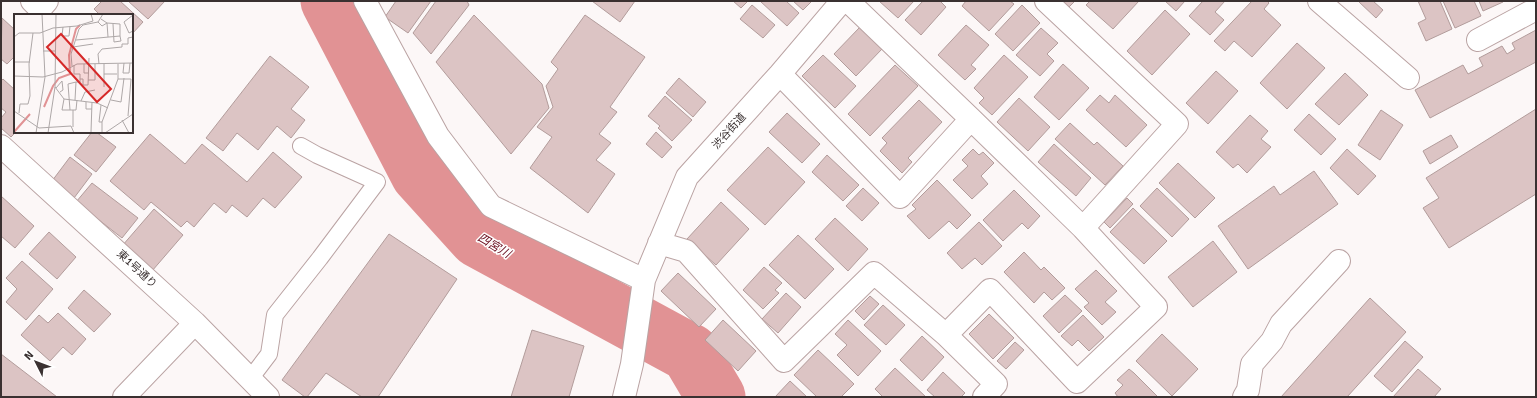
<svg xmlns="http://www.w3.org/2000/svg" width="1537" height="398" font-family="Signika,'Noto Sans JP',sans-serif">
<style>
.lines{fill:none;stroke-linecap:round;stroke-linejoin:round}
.river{stroke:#e19294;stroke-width:59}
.building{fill:#dcc4c4;stroke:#b29c9b}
.lane-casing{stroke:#baa3a3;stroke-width:18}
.street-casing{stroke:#baa3a3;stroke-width:24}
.lane{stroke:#fff;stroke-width:16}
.street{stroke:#fff;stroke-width:22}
.labels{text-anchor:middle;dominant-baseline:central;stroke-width:3;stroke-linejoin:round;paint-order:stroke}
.street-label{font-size:11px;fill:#3a3131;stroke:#fff}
.water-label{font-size:12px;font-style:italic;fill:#690b1c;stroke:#fff}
.inset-river{fill:none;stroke:#e19294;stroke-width:2}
.inset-road{fill:none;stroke:#aea8a8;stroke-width:1}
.view{fill:#d62828;fill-opacity:0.15;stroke:#d62828;stroke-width:2}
.inset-edge{fill:none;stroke:#3a3131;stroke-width:2}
</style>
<rect width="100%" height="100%" fill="#fcf7f7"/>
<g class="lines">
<path class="river" d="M330 1 420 174 478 238 690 353 716 397"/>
</g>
<path class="building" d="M102 1H120L143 22 132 34V15H100L94 9Z
M128 1H165L148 19Z
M396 1H431L408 33 385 17Z
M436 1H467L469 5 431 54 413 33Z
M592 1H635L620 22Z
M733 1H748L741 8Z
M760 1H786L799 13 787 26Z
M793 1H812L803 10Z
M879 1H914L898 18Z
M923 1H940L946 7 921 35 905 20Z
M966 1H1010L1014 4 989 31 962 6Z
M1060 1H1075L1068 8Z
M1090 1H1139L1113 29 1086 5Z
M1165 1H1185L1176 11Z
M1203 1H1225L1215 12 1224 20 1210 35 1189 16Z
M1252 1H1267L1269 3 1264 9 1281 25 1252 57 1234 41 1225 51 1214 41Z
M1358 1H1373L1383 10 1376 18Z
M1418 1H1440L1452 29 1426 41 1418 23 1426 19Z
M1443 1H1474L1481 16 1455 28Z
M1479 1H1502L1503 2 1483 11Z
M752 5 775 25 763 38 740 19Z
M1022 5 1040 23 1013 51 995 34Z
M1165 10 1190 34 1152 75 1127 51Z
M474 15 542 84 549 108 511 154 436 62Z
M585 15 645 57 610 107 617 112 599 134 611 143 596 160 615 174 588 213 530 168 552 137 537 127 553 107 546 86 558 69 551 62Z
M2 18 15 30V56L7 64 1 59Z
M966 25 989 45 971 65 976 69 965 80 938 55Z
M860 27 882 49 856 76 834 54Z
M1041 28 1058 43 1047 54 1054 61 1040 76 1016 55Z
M1536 30V62L1430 118 1415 90 1463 65 1468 74 1483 66 1479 58 1502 46 1507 54 1515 49 1512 43Z
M1297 43 1325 68 1287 109 1260 83Z
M823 55 856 86 835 108 802 76Z
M1004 55 1028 77 992 115 979 103 984 98 974 88Z
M270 56 309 87 291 109 305 120 291 138 277 126 258 150 237 133 223 151 206 138Z
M1063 64 1089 88 1059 120 1034 97Z
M895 65 918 86 870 136 848 114Z
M1216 71 1238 91 1208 124 1186 103Z
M1345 73 1368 95 1339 125 1315 104Z
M679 78 706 102 693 117 666 93Z
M3 79 15 90 16 132 11 137 1 128V118L6 112 1 108V81Z
M1100 95 1109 103 1115 95 1147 125 1126 147 1086 110Z
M665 96 692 120 672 141 658 128 660 126 648 116Z
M1019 98 1050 127 1028 151 997 122Z
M919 100 942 122 908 158 912 162 902 173 880 151 887 143 882 138Z
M1536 109V194L1449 248 1423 208 1439 198 1426 178Z
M1381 110 1403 125 1380 160 1358 145Z
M787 113 820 144 802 163 769 132Z
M1309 114 1336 139 1321 155 1294 130Z
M1250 115 1268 131 1261 139 1271 147 1247 173 1238 164 1233 168 1216 152Z
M1070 123 1094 145 1097 142 1123 166 1105 185 1055 139Z
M92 132H96L116 147 96 172 74 155Z
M656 132 672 147 662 158 646 144Z
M150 134 185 164 202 144 247 182 273 152 302 177 275 208 263 198 247 217 232 205 226 213 214 203 194 227 187 221 181 227 151 202 144 210 110 181Z
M1451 135 1458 147 1430 164 1423 151Z
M1054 144 1091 178 1076 196 1038 162Z
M768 147 805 182 765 225 727 190Z
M973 149 979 155 983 152 994 163 981 176 988 184 972 199 953 180 968 166 962 160Z
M1347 149 1376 176 1358 195 1330 168Z
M827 155 859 185 843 201 812 172Z
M70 157 92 174 74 198 52 181Z
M1178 163 1215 198 1195 218 1159 183Z
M1314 171 1338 204 1248 269 1218 226 1274 186 1280 195Z
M937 180 971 215 957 229 949 221 929 239 907 216 916 209 912 205Z
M92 183 138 218 122 238 76 202Z
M863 188 879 203 862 221 846 206Z
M1157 188 1189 219 1172 237 1140 206Z
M1014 190 1040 216 1028 229 1022 223 1003 241 983 220Z
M1 196 34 226 15 248 1 236Z
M1127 198 1133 204 1110 228 1104 222Z
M721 202 749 229 716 265 687 239Z
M1133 208 1167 241 1144 264 1110 232Z
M154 209 183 235 152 271 122 246Z
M835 218 868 249 848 271 815 239Z
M979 222 1002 246 982 265 975 258 962 269 947 253Z
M49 232 76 257 57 279 29 254Z
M389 234 457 279 378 397H362L326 373 307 397H305L282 380Z
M798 235 834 269 805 299 769 265Z
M1213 241 1237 272 1193 307 1168 277Z
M1024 252 1041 270 1044 267 1065 288 1052 300 1044 292 1034 303 1004 272Z
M22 261 53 289 26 320 6 302 17 289 6 278Z
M764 267 782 283 775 290 779 293 763 309 743 290Z
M1096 270 1117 291 1105 302 1116 312 1102 325 1084 307 1089 303 1075 289Z
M678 273 716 309 699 327 661 291Z
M84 290 111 314 94 332 68 308Z
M786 293 801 307 778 333 762 319Z
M1065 295 1082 311 1059 333 1043 316Z
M870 296 879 304 864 320 855 311Z
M1370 298 1406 332 1347 397H1281Z
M883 305 905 325 886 345 864 325Z
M58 313 86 339 72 355 63 347 50 361 21 335 39 315 48 323Z
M989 314 1014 338 993 359 969 334Z
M1083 315 1104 337 1089 351 1078 340 1072 346 1061 336Z
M723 320 756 351 738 371 705 340Z
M848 320 881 351 858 376 837 355 847 345 835 334Z
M532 330 584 346 569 397H511Z
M1162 334 1198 369 1172 396 1136 361Z
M922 336 944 357 922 381 900 360Z
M1405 341 1423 357 1392 392 1374 376Z
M1015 342 1024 350 1006 369 997 361Z
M818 350 854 384 841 397H817L794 375Z
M1 354 57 397H1Z
M895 368 926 397H883L875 389Z
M1129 369 1134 373 1158 397H1118L1115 393 1123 385 1117 380Z
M1418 369 1441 389 1434 397H1393Z
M943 372 965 393 961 397H935L927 390Z
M790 381 807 397H775Z"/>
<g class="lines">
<defs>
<path id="lane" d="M250 379 269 354 275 315 320 258 377 182 317 155 301 146"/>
<path id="street" d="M32 1 40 9 47 1
M365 1 438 136 491 206 644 280
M848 1 971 119 1083 228 1156 307 1077 382 990 290 946 335
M1046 1 1177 124 1083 228
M1319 1 1408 78
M1478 40 1536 9
M780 74 900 197 971 119
M1 146 195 323 268 397
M659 243 686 251 784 361 874 273 946 335 996 384 984 397
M124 397 195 323
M624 397 632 364 644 280 687 177 780 74 842 1
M1244 397 1248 390 1252 364 1272 341 1281 324 1339 261"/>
</defs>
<use href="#lane" class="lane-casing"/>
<use href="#street" class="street-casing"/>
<use href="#lane" class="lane"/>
<use href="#street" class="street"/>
</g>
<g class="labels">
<g class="street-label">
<text transform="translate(729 131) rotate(-48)">渋谷街道</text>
<text transform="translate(137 269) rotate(43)">東1号通り</text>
</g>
<g class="water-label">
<text transform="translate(494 246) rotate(31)">四宮川</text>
</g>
</g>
<g transform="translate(14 14)">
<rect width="119" height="119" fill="#fcf7f7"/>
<path class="inset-river" d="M30 93 39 72 45 64 56 60 55 41 62 15 66 11M0 118 16 100"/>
<path class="inset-road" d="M119 1 110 8 115 19 119 17M87 5 93 9 94 23M99 10 100 28 107 27 106 22M49 13 48 22H55L56 12M0 23 5 19H26L39 14 63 12 79 7 77 0M62 26 106 22V10L93 9 88 12 84 8M59 33 79 30M29 37H42M0 48H16M110 49 109 59H115L116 49M70 50V59H75M85 50 84 40 88 35 108 33V30H114V24L119 23M90 50V73M60 51V60H66V68H62L61 86M58 52 57 40 65 15 69 11 84 8 89 0M90 60H103M0 62 29 63 48 58 63 50 119 49M66 65H69V71H74L75 44M104 65H117M74 66H81V50M41 73 50 85 48 96H62L63 86M42 74 48 67 49 76 46 78M50 85 83 89 94 94M97 86 107 88 110 64M67 87 71 78 81 76M72 88V95H78M87 91 85 108H88M56 96 54 70 62 68M0 97 25 114 57 112 60 119M5 99 6 90H14L16 82 15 50 19 19M114 102 117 65M108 106 115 119M59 113V96M77 118 78 88M22 119 31 63 28 0M34 119 41 73 42 0M63 119H89M88 119V108L104 65V50M91 119 119 100"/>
<path class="view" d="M47 20 97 75 83 88 33 33Z"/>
<rect width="119" height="119" class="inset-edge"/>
</g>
<rect width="1537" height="398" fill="none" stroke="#3a3131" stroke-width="4"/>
<g transform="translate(36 362) rotate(312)" stroke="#ffffff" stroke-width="3" paint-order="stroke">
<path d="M0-3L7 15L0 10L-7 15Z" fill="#3a3131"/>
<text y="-6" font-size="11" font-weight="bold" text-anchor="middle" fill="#3a3131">N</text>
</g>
</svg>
